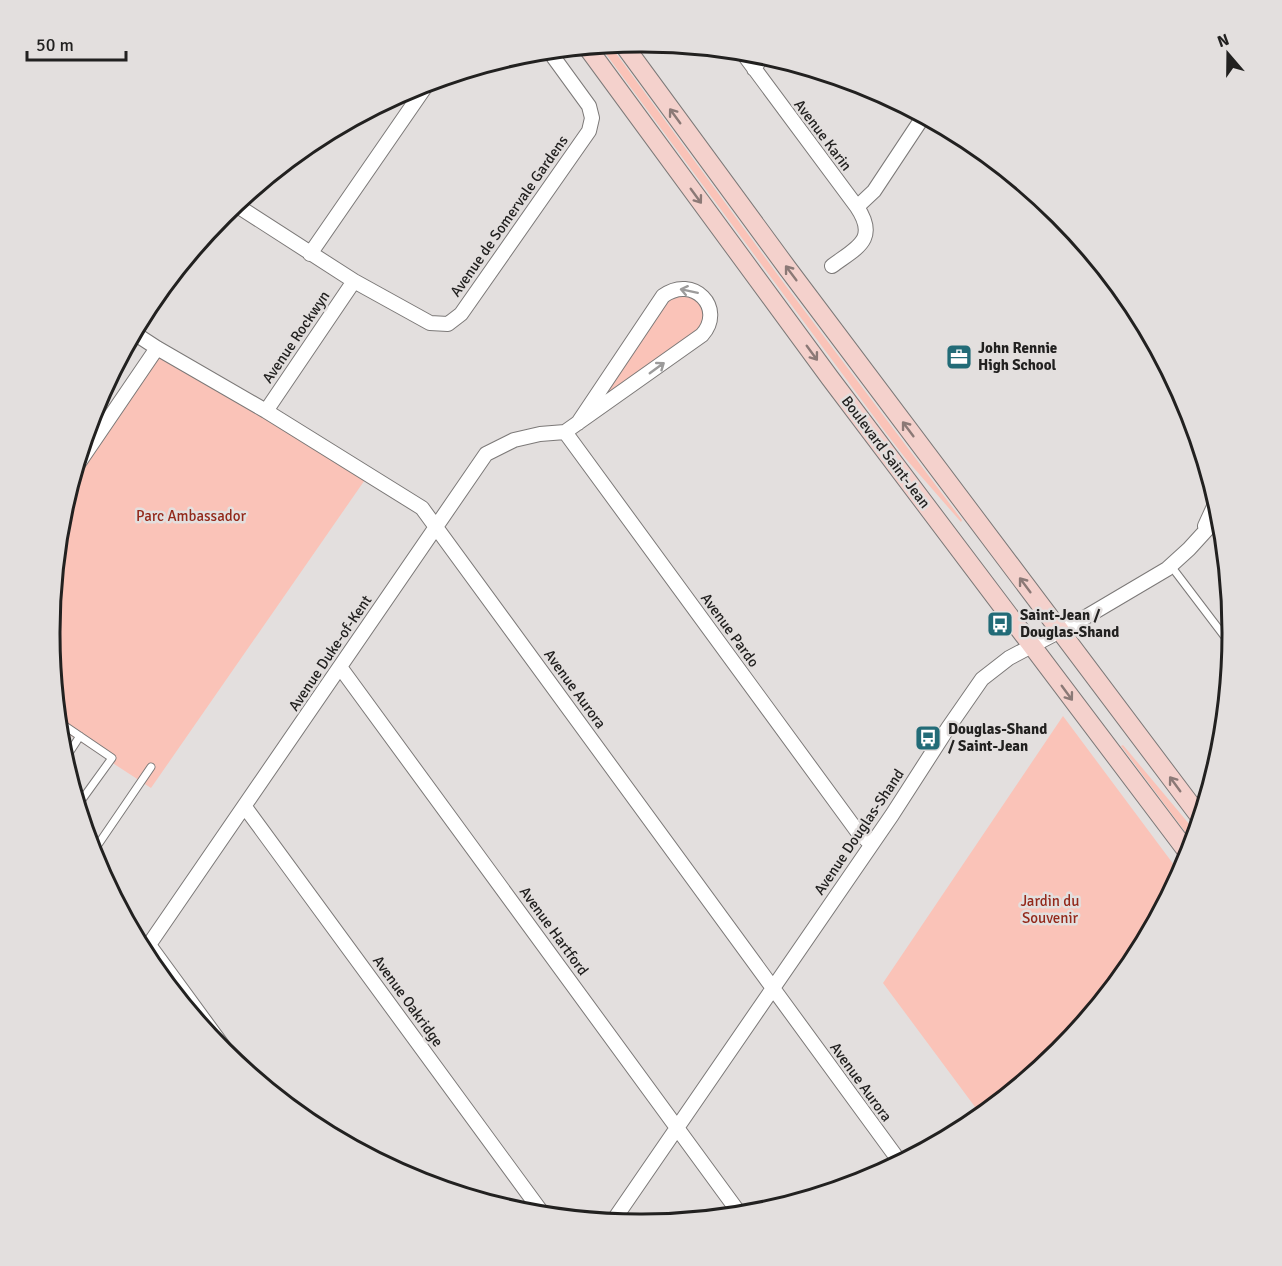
<svg xmlns="http://www.w3.org/2000/svg" width="1282" height="1266" font-family="Signika,sans-serif">
<style>
.green{fill:#fac3b8}
.lines{fill:none;stroke-linecap:round;stroke-linejoin:round}
.lane-casing{stroke:#7c7978;stroke-width:9}
.street-casing{stroke:#7c7978;stroke-width:16}
.secondary-casing{stroke:#7c7978;stroke-width:20}
.lane{stroke:#fff;stroke-width:7}
.street{stroke:#fff;stroke-width:14}
.secondary{stroke:#f4d1cc;stroke-width:18}
.oneway{stroke:#8b7976}
.oneway2{stroke:#9c9b9b}
.labels{text-anchor:middle;dominant-baseline:central;stroke-width:5;stroke-linejoin:round;paint-order:stroke}
.street-label{font-size:15px;fill:#222120;stroke:#e3dfde}
.poi-label{font-size:15px;font-weight:bold;fill:#222120;stroke:#e3dfde;text-anchor:start}
.park-label{font-size:15px;fill:#93291b;stroke:#e3dfde}
.rim{fill:none;stroke:#222120;stroke-width:3}
</style>
<rect width="100%" height="100%" fill="#e3dfde"/>
<path class="green" d="M610 45 783 282 962 520 961 522 906 459 886 433 600 46Z
M684 295C704 301 709 313 698 331L610 395 607 391 663 309 670 300Z
M157 348 369 474 151 788 59 728 50 633 61 517 76 468Z
M1063 716 1180 873 1132 962 1059 1051 981 1115 883 983Z
M1123 745 1195 831 1192 841 1121 746Z"/>
<g class="lines">
<defs>
<path id="lane" d="M1171 566 1231 645
M59 722 112 758 78 805
M65 759 80 736
M93 852 151 767"/>
<path id="street" d="M742 52 857 207C879 240 856 248 832 266
M754 69 763 55
M236 205 354 281 430 323 448 324 461 314 589 131 592 118 589 106 549 51
M857 207 874 191 923 117
M310 254 428 83
M134 333 157 348 266 411 422 508 900 1162
M266 411 354 281
M565 432 857 831 871 844
M78 464 157 348
M1205 526 1216 502
M340 667 740 1214
M245 807 543 1214
M149 945 231 1057
M144 952 486 454 514 440 540 434 565 432 702 335C726 308 693 274 663 296L578 423
M613 1221 892 815 948 728 982 679 1009 658 1079 621 1167 569 1189 549 1220 515"/>
<path id="secondary" d="M623 44 788 269 1200 817
M587 47 830 378 1189 854"/>
</defs>
<use href="#lane" class="lane-casing"/>
<use href="#street" class="street-casing"/>
<use href="#secondary" class="secondary-casing"/>
<use href="#lane" class="lane"/>
<use href="#street" class="street"/>
<use href="#secondary" class="secondary"/>
</g>
<defs><path id="oneway-shaft" d="M-6 0H5M1.5-3L5.5 0L1.5 3" fill="none" stroke-width="1.6" stroke-linecap="round" stroke-linejoin="round" transform="scale(1.5)"/></defs>
<g class="oneway">
<use href="#oneway-shaft" transform="translate(675 116) rotate(-126)"/>
<use href="#oneway-shaft" transform="translate(696 196) rotate(54)"/>
<use href="#oneway-shaft" transform="translate(791 273) rotate(-127)"/>
<use href="#oneway-shaft" transform="translate(812 353) rotate(54)"/>
<use href="#oneway-shaft" transform="translate(908 429) rotate(-127)"/>
<use href="#oneway-shaft" transform="translate(1025 585) rotate(-127)"/>
<use href="#oneway-shaft" transform="translate(1067 693) rotate(54)"/>
<use href="#oneway-shaft" transform="translate(1175 784) rotate(-126)"/>
</g>
<g class="oneway2">
<use href="#oneway-shaft" transform="translate(689 291) rotate(-168)"/>
<use href="#oneway-shaft" transform="translate(657 368) rotate(-36)"/>
</g>
<defs>
<symbol id="office-square" viewBox="-11 -11 22 22"><rect x="-9" y="-9" width="18" height="18" rx="4" fill="#226b77" stroke="#e3dfde"/><path d="M-6-3h4V-5.5h4V-3h4V5H-6ZM-1-4.5V-3h2v-1.5ZM-6 0V1H6V0Z" fill="#fff"/></symbol>
<symbol id="bus-square" viewBox="-11 -11 22 22"><rect x="-9" y="-9" width="18" height="18" rx="4" fill="#226b77" stroke="#e3dfde"/><path d="M-5-6H5V4H4V6H2V4H-2V6H-4V4H-5ZM-3.5-4V0h7V-4ZM-3.5 1.2v1.5H-2V1.2ZM2 1.2v1.5H3.5V1.2Z" fill="#fff"/></symbol>
</defs>
<g fill-rule="evenodd">
<use href="#office-square" x="944" y="342" width="30" height="30"/>
<use href="#bus-square" x="985" y="609" width="30" height="30"/>
<use href="#bus-square" x="913" y="723" width="30" height="30"/>
</g>
<g class="labels">
<g class="street-label">
<text transform="translate(823 135) rotate(53)">Avenue Karin</text>
<text transform="translate(509 216) rotate(-55)">Avenue de Somervale Gardens</text>
<text transform="translate(296 337) rotate(-56)">Avenue Rockwyn</text>
<text transform="translate(886 452) rotate(53)">Boulevard Saint-Jean</text>
<text transform="translate(730 630) rotate(54)">Avenue Pardo</text>
<text transform="translate(330 653) rotate(-56)">Avenue Duke-of-Kent</text>
<text transform="translate(575 689) rotate(54)">Avenue Aurora</text>
<text transform="translate(859 832) rotate(-56)">Avenue Douglas-Shand</text>
<text transform="translate(554 931) rotate(54)">Avenue Hartford</text>
<text transform="translate(408 1001) rotate(54)">Avenue Oakridge</text>
<text transform="translate(861 1082) rotate(54)">Avenue Aurora</text>
</g>
<g class="poi-label">
<text x="978" y="348">John Rennie<tspan x="978" dy="17">High School</tspan></text>
<text x="1020" y="615">Saint-Jean /<tspan x="1020" dy="17">Douglas-Shand</tspan></text>
<text x="948" y="729">Douglas-Shand<tspan x="948" dy="17">/ Saint-Jean</tspan></text>
</g>
<g class="park-label">
<text x="191" y="516">Parc Ambassador</text>
<text x="1050" y="901">Jardin du<tspan x="1050" dy="17">Souvenir</tspan></text>
</g>
</g>
<path d="M0 0H1282V1266H0ZM640 52H642A580 580 0 0 1 1222 632V634A580 580 0 0 1 642 1214H640A580 580 0 0 1 60 634V632A580 580 0 0 1 640 52Z" fill="#e3dfde" fill-rule="evenodd"/>
<path class="rim" d="M640 52H642A580 580 0 0 1 1222 632V634A580 580 0 0 1 642 1214H640A580 580 0 0 1 60 634V632A580 580 0 0 1 640 52Z"/>
<g transform="translate(1228 54) rotate(340)" stroke="#e3dfde" stroke-width="4.5" paint-order="stroke">
<path d="M0-4.5L10 22L0 15L-10 22Z" fill="#222120"/>
<text y="-9" font-size="16" font-weight="bold" text-anchor="middle" fill="#222120">N</text>
</g>
<path d="M27 51v9h99v-9" fill="none" stroke="#222120" stroke-width="3"/>
<text x="36" y="51" font-size="18" fill="#222120" stroke="#e3dfde" stroke-width="4.5" paint-order="stroke">50 m</text>
</svg>
